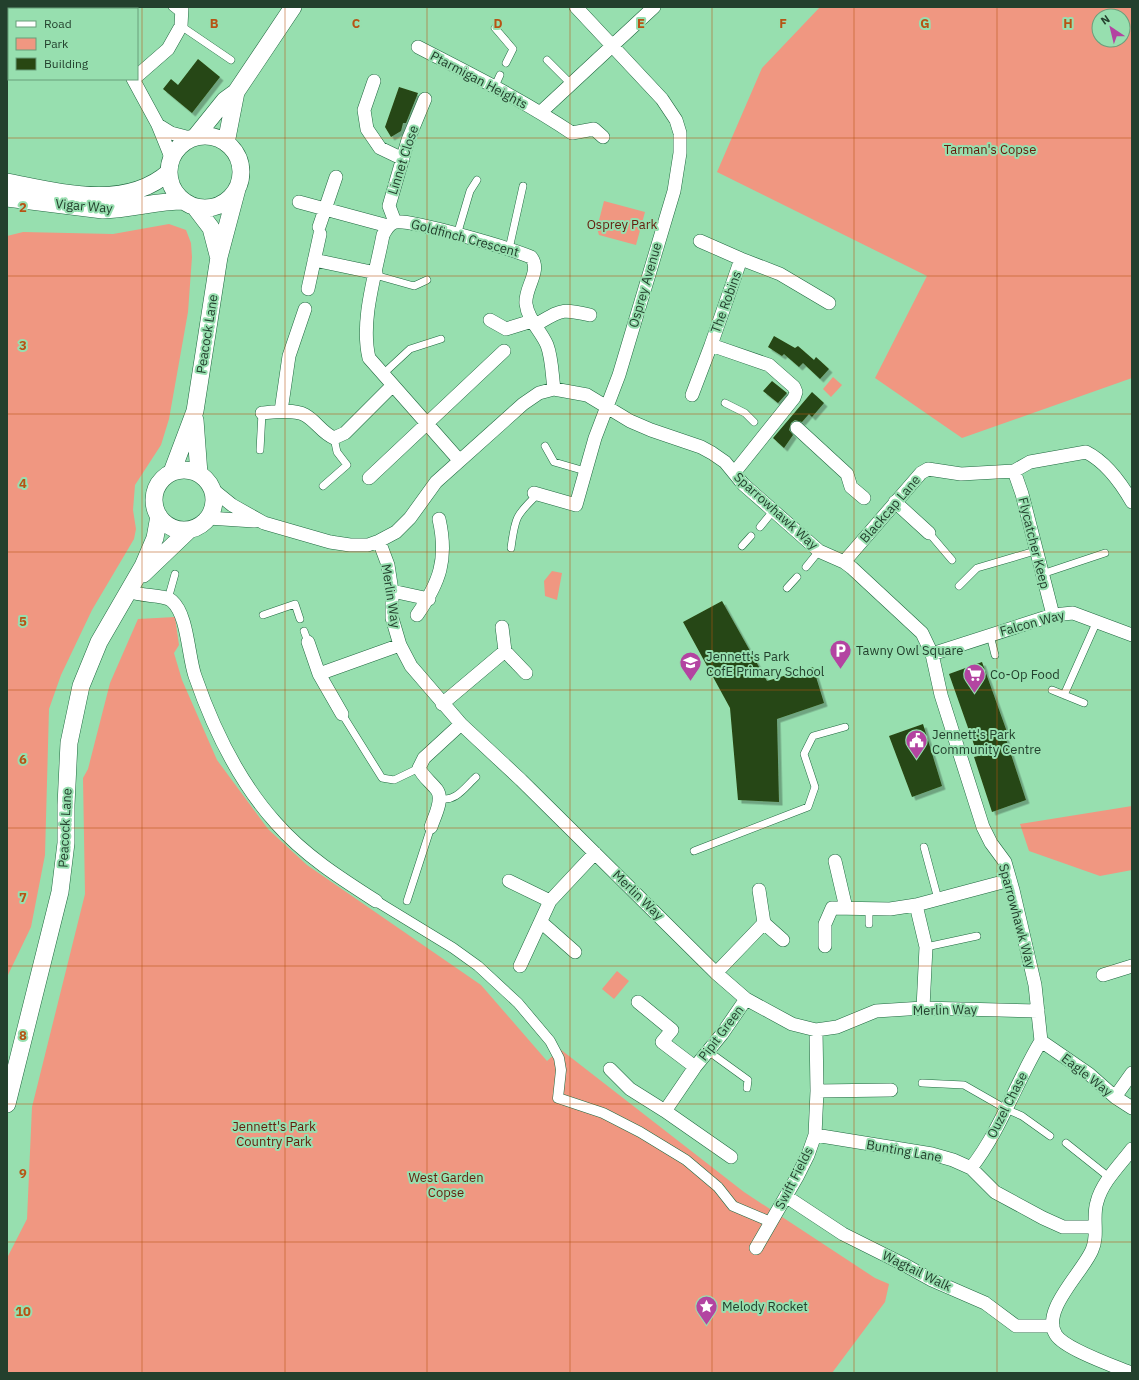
<svg xmlns="http://www.w3.org/2000/svg" width="1139" height="1380" font-family="'IBM Plex Sans',sans-serif">
<style>
.green{fill:#f09781;fill-rule:evenodd}
.building{fill:#284712;filter:url(#shadow)}
.lines{fill:none;stroke-linecap:round;stroke-linejoin:round}
.service-casing{stroke:#1f683f;stroke-width:8}
.pedestrian-casing{stroke:#1f683f;stroke-width:11}
.minor-casing{stroke:#1f683f;stroke-width:14}
.tertiary-casing{stroke:#1f683f;stroke-width:18}
.service{stroke:#fff;stroke-width:7}
.pedestrian{stroke:#fff;stroke-width:10}
.minor{stroke:#fff;stroke-width:13}
.tertiary{stroke:#fff;stroke-width:17}
.grid{fill:none;stroke:#b75314;stroke-width:1;stroke-opacity:0.55}
.labels{text-anchor:middle;dominant-baseline:central;stroke-width:4;stroke-linejoin:round;paint-order:stroke}
.street-label{font-size:13px;fill:#23402d;stroke:#97dfaf}
.park-label{font-size:13px;fill:#631d0c;stroke:#97dfaf}
.poi-label{font-size:13px;fill:#23402d;stroke:#97dfaf;text-anchor:start}
.grid-label{font-size:13px;text-anchor:middle;font-weight:bold;fill:#b75314;stroke:#97dfaf;stroke-width:4;stroke-linejoin:round;paint-order:stroke}
</style>
<defs>
<filter id="shadow"><feDropShadow dx="3.5" dy="3.5" stdDeviation="0" flood-color="#0004"/></filter>
</defs>
<rect width="100%" height="100%" fill="#97dfaf"/>
<path class="green" d="M820 7H1132V378L962 438 875 378 927 276 717 172 762 68ZM1099 16H1123V40H1099Z
M604 201 645 212 636 245 599 235 597 228Z
M169 224 186 230 191 243 192 257 188 312 169 419 161 445 135 485 133 510 136 529 134 539 92 610 61 675 49 709 45 855 31 927 7 977V236L23 232 113 234Z
M833 377 842 385 831 397 823 389Z
M552 571 562 573 557 600 545 596 544 581Z
M175 617 179 645 174 653 182 680 217 760 268 829 307 865 481 985 547 1061 560 1049 744 1192 875 1278 889 1284 885 1302 832 1373H7V1258L27 1219 32 1107 85 894 83 778 88 769 110 683 138 619Z
M1132 806V870L1100 876 1029 851 1020 824Z
M617 971 629 981 614 999 602 989Z"/>
<path class="building" d="M198 59 220 77 192 113 163 89 171 79 178 85Z
M399 87 418 93 406 123H403L401 131 391 137 385 127Z
M774 336 795 348 798 346 814 360 816 357 829 369 820 379 803 363 799 367 784 354 782 356 768 347Z
M772 381 787 393 778 403 763 391Z
M812 392 824 403 812 417 809 414 802 422 795 420 791 423 789 430 793 435 784 448 773 438Z
M722 601 767 681 813 667 824 703 777 719 779 802 738 800 730 708 683 622Z
M982 662 1007 732 1004 733 1026 800 992 812 974 757 978 756 949 674Z
M923 724 942 786 912 797 889 736Z"/>
<g class="lines">
<defs>
<path id="service" d="M172 7 182 15
M181 26 231 60
M495 28 513 49 506 63
M547 60 571 84
M495 86 500 75
M457 235 470 191 477 180
M509 249 523 186
M375 275 414 286 427 280
M382 375 410 349 441 339
M725 403 745 413 754 422
M545 446 554 462 585 471
M260 450 262 413
M323 486 347 465 337 452 334 438
M760 527 773 511
M929 533 952 560
M742 546 751 536
M511 548C515 517 516 515 538 494
M806 567 819 551
M1042 574 1105 553
M959 586 977 568 1035 551
M787 588 797 577
M168 599 175 574
M263 615 295 604 300 619
M304 631 308 642
M990 635 995 655
M1052 690 1084 703
M1064 695 1097 621
M342 714 382 778 394 780 419 768
M440 798C455 803 465 787 476 777
M924 847 938 899
M694 851 808 807 815 787 804 754 813 736 845 727
M407 901 431 827
M869 909V924
M926 947 977 936
M708 1051 748 1080 747 1088
M922 1083 964 1085 1006 1109 1022 1116 1050 1136
M1066 1143 1110 1178"/>
<path id="pedestrian" d="M376 901 453 948 478 966 518 1003 550 1041 559 1058 561 1070 558 1098 603 1113 640 1132 686 1160 718 1187 733 1206 766 1220"/>
<path id="minor" d="M418 47C470 74 523 100 572 133L594 129 603 137
M137 76 168 49 181 26 182 7
M133 79 158 125 171 157
M374 81 364 110 367 129 380 148 403 159
M541 112 654 7
M158 125 171 133 190 138
M299 202 388 226
M395 222 389 206 408 140 425 99
M319 227 336 177
M700 241 741 259
M314 260 376 273
M308 289 320 234
M490 320 506 329 532 321
M535 325C562 310 560 308 590 315
M692 395 711 345
M281 411 289 356 305 309
M262 413C273 412 294 409 305 415 316 421 322 433 334 438L345 433 392 386
M797 428 847 474 851 487 864 498
M459 460 369 358C360 320 376 273 383 235 386 229 389 224 395 222 411 219 512 249 531 257 542 271 524 288 526 304 528 320 541 331 547 345 552 358 552 375 554 389
M1014 471 1022 494 1053 615
M734 473 794 398 796 392 794 387 769 365 711 345 741 259 780 274 829 303
M369 478 504 351
M211 488 232 505 264 523 330 542 350 545H368L379 541 396 532 410 518 436 482 523 404 539 393 554 389 587 395 630 421 651 430 701 447 712 453 725 462 743 484 819 551 844 562 852 568 922 633 932 654 941 695 983 827 991 843 1005 862 1013 890 1035 985 1041 1041
M534 493 576 505 595 438 619 375 674 191 680 153V133L676 120 662 99 576 7
M895 502 929 533
M208 518 254 521
M379 541 388 565 392 591V618L400 645 411 666 461 724 521 780 716 973 746 999 792 1024 816 1030 837 1027 876 1011 923 1008 1038 1011
M844 562 921 473 928 469 961 474 1014 471 1030 462 1086 452C1106 462 1121 483 1132 502
M129 591C141 597 164 594 172 601 188 615 188 656 195 676 213 728 239 782 276 823 304 855 340 878 376 901
M392 591 429 599
M417 615C440 582 448 559 439 519
M308 642 319 674 342 714
M505 651 526 673
M932 654 1053 615 1073 613 1132 635
M319 674 400 645
M442 704 505 651 502 627
M431 827C434 817 444 800 437 790 431 782 423 777 419 768L424 758 461 724
M835 861 846 908
M509 881 550 901
M759 890 764 923 783 940
M916 905 926 947 923 1008
M541 922 575 952
M825 946V924L832 908 890 909 916 905 1010 880
M520 966 550 901 595 853
M716 973 764 923
M1103 975 1132 966
M638 1002 672 1030 662 1042 695 1067
M1041 1041 1089 1074 1115 1097 1132 1108
M610 1069 630 1089 665 1111
M817 1091 891 1090
M1115 1097 1132 1073
M815 1135 932 1154 953 1160 971 1168 995 1192 1043 1218 1063 1227H1094
M731 1157 665 1111 695 1067 722 1034 746 999
M971 1168C1001 1130 1016 1082 1041 1041
M787 1197 843 1234 903 1264 932 1280 985 1303 1016 1326H1053
M756 1248 797 1177 808 1155 815 1135 817 1091 816 1030
M1131 1373C1114 1366 1065 1349 1056 1335 1040 1311 1083 1272 1092 1250 1099 1235 1092 1217 1097 1202 1102 1182 1120 1165 1132 1149"/>
<path id="tertiary" d="M169 172a36 36 0 1 1 72 0a36 36 0 1 1-72 0Z
M196 136 225 100 236 92 293 7
M226 143 236 92
M7 182C59 192 125 211 169 172
M7 198 103 210C131 209 156 201 184 201
M195 207 211 228 218 255
M195 420 199 474
M154 500a30 30 0 1 1 60 0a30 30 0 1 1-60 0Z
M172 472 195 411 219 257 237 189
M143 574 189 530
M7 1104 60 892 66 843V805L69 743 81 686 99 642 143 566 155 538 159 516"/>
</defs>
<use href="#service" class="service-casing"/>
<use href="#pedestrian" class="pedestrian-casing"/>
<use href="#minor" class="minor-casing"/>
<use href="#tertiary" class="tertiary-casing"/>
<use href="#service" class="service"/>
<use href="#pedestrian" class="pedestrian"/>
<use href="#minor" class="minor"/>
<use href="#tertiary" class="tertiary"/>
</g>
<path class="grid" d="M142 7V1373M285 7V1373M427 7V1373M570 7V1373M712 7V1373M854 7V1373M997 7V1373M7 138H1132M7 276H1132M7 414H1132M7 552H1132M7 690H1132M7 828H1132M7 966H1132M7 1104H1132M7 1242H1132"/>
<defs>
<symbol id="parking-pin" viewBox="-11 -11 22 30"><path d="M0 17L-7.5 6A9.5 9.5 0 1 1 7.5 6Z" fill="#b344a1" stroke="#97dfaf"/><path d="M-3.5-5.5H1a3.5 3.5 0 0 1 0 7H-1V5.5H-3.5ZM-1-3.4V-.6H.8a1.4 1.4 0 0 0 0-2.8Z" fill="#fff"/></symbol>
<symbol id="school-pin" viewBox="-11 -11 22 30"><path d="M0 17L-7.5 6A9.5 9.5 0 1 1 7.5 6Z" fill="#b344a1" stroke="#97dfaf"/><path d="M0-5L7-2L0 1L-7-2ZM-4 1L0 2.5L4 1V4Q0 6-4 4Z" fill="#fff"/></symbol>
<symbol id="supermarket-pin" viewBox="-11 -11 22 30"><path d="M0 17L-7.5 6A9.5 9.5 0 1 1 7.5 6Z" fill="#b344a1" stroke="#97dfaf"/><path d="M-6-5.5h2.5l.6 2H6L4.5 2H-2.5L-4.4-4H-6ZM-1.5 3.2a1.3 1.3 0 1 0 .1 0ZM3 3.2a1.3 1.3 0 1 0 .1 0Z" fill="#fff"/></symbol>
<symbol id="civic-pin" viewBox="-11 -11 22 30"><path d="M0 17L-7.5 6A9.5 9.5 0 1 1 7.5 6Z" fill="#b344a1" stroke="#97dfaf"/><path d="M-.6-6.5H3V-4.5H.6V-3L4-1V1h2V6H-6V1h2V-1L-.6-3ZM-1.2 2.5V6h2.4V2.5Z" fill="#fff"/></symbol>
<symbol id="sight-pin" viewBox="-11 -11 22 30"><path d="M0 17L-7.5 6A9.5 9.5 0 1 1 7.5 6Z" fill="#b344a1" stroke="#97dfaf"/><path d="M0-6L1.8-2.2L6-1.7L2.9 1.2L3.7 5.4L0 3.3L-3.7 5.4L-2.9 1.2L-6-1.7L-1.8-2.2Z" fill="#fff"/></symbol>
</defs>
<g fill-rule="evenodd">
<use href="#parking-pin" x="828" y="638" width="25" height="34"/>
<use href="#school-pin" x="678" y="650" width="25" height="34"/>
<use href="#supermarket-pin" x="962" y="662" width="25" height="34"/>
<use href="#civic-pin" x="904" y="728" width="25" height="34"/>
<use href="#sight-pin" x="694" y="1294" width="25" height="34"/>
</g>
<g class="labels">
<g class="street-label">
<text transform="translate(479 80) rotate(28)">Ptarmigan Heights</text>
<text transform="translate(403 160) rotate(-72)">Linnet Close</text>
<text transform="translate(84 206) rotate(5)">Vigar Way</text>
<text transform="translate(465 238) rotate(15)">Goldfinch Crescent</text>
<text transform="translate(645 285) rotate(-74)">Osprey Avenue</text>
<text transform="translate(726 302) rotate(-70)">The Robins</text>
<text transform="translate(207 334) rotate(-81)">Peacock Lane</text>
<text transform="translate(890 509) rotate(-49)">Blackcap Lane</text>
<text transform="translate(776 511) rotate(42)">Sparrowhawk Way</text>
<text transform="translate(1034 543) rotate(76)">Flycatcher Keep</text>
<text transform="translate(391 596) rotate(81)">Merlin Way</text>
<text transform="translate(1032 623) rotate(-15)">Falcon Way</text>
<text transform="translate(65 828) rotate(-87)">Peacock Lane</text>
<text transform="translate(638 895) rotate(44)">Merlin Way</text>
<text transform="translate(1017 916) rotate(75)">Sparrowhawk Way</text>
<text transform="translate(945 1010) rotate(-1)">Merlin Way</text>
<text transform="translate(721 1033) rotate(-53)">Pipit Green</text>
<text transform="translate(1087 1075) rotate(38)">Eagle Way</text>
<text transform="translate(1007 1105) rotate(-63)">Ouzel Chase</text>
<text transform="translate(904 1151) rotate(10)">Bunting Lane</text>
<text transform="translate(794 1178) rotate(-63)">Swift Fields</text>
<text transform="translate(917 1271) rotate(26)">Wagtail Walk</text>
</g>
<g class="park-label">
<text x="990" y="149">Tarman's Copse</text>
<text x="622" y="224">Osprey Park</text>
<text x="274" y="1126">Jennett's Park<tspan x="274" dy="15">Country Park</tspan></text>
<text x="446" y="1177">West Garden<tspan x="446" dy="15">Copse</tspan></text>
</g>
<g class="poi-label">
<text x="856" y="650">Tawny Owl Square</text>
<text x="706" y="656">Jennett's Park<tspan x="706" dy="15">CofE Primary School</tspan></text>
<text x="990" y="674">Co-Op Food</text>
<text x="932" y="734">Jennett's Park<tspan x="932" dy="15">Community Centre</tspan></text>
<text x="722" y="1306">Melody Rocket</text>
</g>
</g>
<g class="grid-label">
<text x="214" y="28">B</text>
<text x="356" y="28">C</text>
<text x="498" y="28">D</text>
<text x="641" y="28">E</text>
<text x="783" y="28">F</text>
<text x="925" y="28">G</text>
<text x="1068" y="28">H</text>
<text x="23" y="212">2</text>
<text x="23" y="350">3</text>
<text x="23" y="488">4</text>
<text x="23" y="626">5</text>
<text x="23" y="764">6</text>
<text x="23" y="902">7</text>
<text x="23" y="1040">8</text>
<text x="23" y="1178">9</text>
<text x="23" y="1316">10</text>
</g>
<rect width="1139" height="1380" fill="none" stroke="#23402d" stroke-width="16"/>
<rect x="8" y="8" width="130" height="72" fill="#97dfaf" stroke="#699f7b"/>
<rect x="16" y="21" width="20" height="6" fill="#ffffff" stroke="#699f7b"/>
<text x="44" y="28" font-size="12" fill="#23402d">Road</text>
<rect x="16" y="38" width="20" height="12" fill="#f09781" stroke="#699f7b"/>
<text x="44" y="48" font-size="12" fill="#23402d">Park</text>
<rect x="16" y="58" width="20" height="12" fill="#284712" stroke="#699f7b"/>
<text x="44" y="68" font-size="12" fill="#23402d">Building</text>
<g transform="translate(1111 28) rotate(325)"><circle r="19" fill="#97dfaf" stroke="#699f7b"/>
<path d="M0-3L7 15L0 10L-7 15Z" fill="#b344a1"/>
<text y="-6" font-size="11" font-weight="bold" text-anchor="middle" fill="#23402d">N</text>
</g>
</svg>
